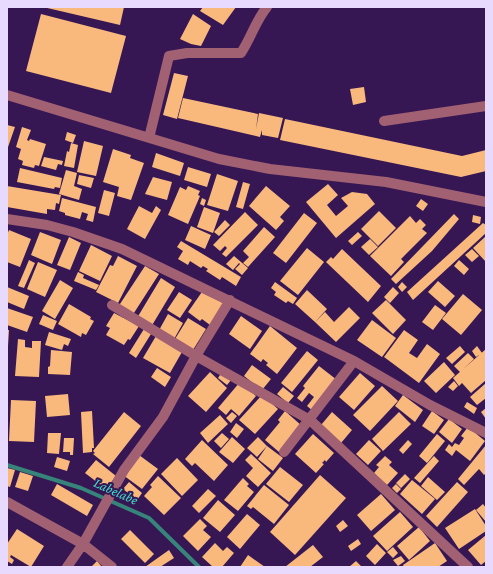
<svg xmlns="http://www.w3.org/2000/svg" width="493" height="574" font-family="'Crimson Pro',serif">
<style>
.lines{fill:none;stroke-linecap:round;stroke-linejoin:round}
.stream{stroke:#36847a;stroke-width:4}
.building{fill:#f9b97d}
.minor{stroke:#a26172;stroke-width:10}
.labels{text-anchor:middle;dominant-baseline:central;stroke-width:4;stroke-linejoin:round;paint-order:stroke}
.water-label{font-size:14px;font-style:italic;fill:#43ddca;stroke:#361754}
</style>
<rect width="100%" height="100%" fill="#361754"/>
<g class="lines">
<path class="stream" d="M7 465 81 488 149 518 199 567"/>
</g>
<path class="building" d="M43 7H124L120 25Z
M203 7H236L223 25 200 11Z
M41 14 126 36 111 93 26 71Z
M193 14 211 26 201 46 191 44 180 39Z
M174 73 188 76 177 119 163 115Z
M364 87 366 102 353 105 350 89Z
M183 98 258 114 256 129 259 113 283 118 278 138 262 135V130L260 137 178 118Z
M285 119 462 156 486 150V171L461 177 280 140Z
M7 125 15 127 7 150Z
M22 127 31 130 27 140 29 141 30 139 46 144 39 166 35 165 34 168 22 165 23 161 18 159 21 149 16 147Z
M67 132 76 135 73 143 65 140Z
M84 141 103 146 96 176 77 172Z
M71 143 78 145 74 168 64 166 67 151 69 152Z
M113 149 131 155 130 158 144 163 131 200 117 196 119 187 103 182Z
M156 153 184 163 180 176 152 167Z
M44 157 63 161 62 165 58 164 56 170 41 166Z
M188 167 211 174 207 187 184 180Z
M20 168 62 178 60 188 55 187 54 189 17 182Z
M66 170 77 173 74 186 82 189 79 200 59 194Z
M217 174 238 181 228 211 207 205Z
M79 175 94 178 91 188 77 184Z
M153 177 172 182 167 200 145 194Z
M243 182 250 184 243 209 236 207Z
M328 184 338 195 327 205 336 216 348 206 341 198 352 192 367 194 375 204 336 238 306 202Z
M7 186 61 195 59 204 56 203 55 210 47 209V214L7 207Z
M188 186 200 191 198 195 200 196 188 224 168 215 180 187 186 190Z
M266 186 290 206 280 217 284 221 276 230 249 206Z
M104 190 115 193 109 216 98 213Z
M62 198 96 207 93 222 86 220 88 214 82 212 80 219 65 215V213L59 211Z
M202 198 206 200 204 206 200 204Z
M421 199 428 204 423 211 416 206Z
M139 206 152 213 156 206 161 210 145 239 127 229Z
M204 207 220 213 213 233 197 227Z
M379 211 396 228 378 246 361 229Z
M245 212 258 225 226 257 222 254 227 248 225 246 220 251 213 245Z
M304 213 317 223 286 263 273 253Z
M454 214 459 219 432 251 396 284 391 279Z
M473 215 481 217 480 224 472 222Z
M410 216 416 223 420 219 426 225 422 229 427 233 401 259 404 262 391 276 370 256Z
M225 220 230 225 219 236 214 232Z
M483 223 486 225V233L413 300 407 292Z
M191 226 211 235 205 249 185 240Z
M264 227 275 237 248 267 243 263 249 257 243 251Z
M9 230 31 239 20 267 7 262V235Z
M40 232 61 240 52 264 31 255Z
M358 232 362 236 352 245 348 241Z
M486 236V262L473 248Z
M69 237 81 243 70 270 57 265Z
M370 239 378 247 369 255 361 247Z
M181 241 241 277 236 286 222 277 220 280 206 271 208 269 203 266 201 268 190 261 188 265 178 259 183 251 177 247Z
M91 245 112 256 100 281 79 271Z
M307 248 324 262 298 295 280 281Z
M342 249 381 286 368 302 326 262 331 257 333 259Z
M472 249 479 256 472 262 465 255Z
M118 256 137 266 118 303 96 292 110 265 113 266Z
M234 256 248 268 242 275 235 269 240 264 239 263 233 270 226 264Z
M29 260 35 263 24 288 18 286Z
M459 260 469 269 464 275 454 266Z
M38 262 57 270 45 297 27 289Z
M145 266 159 274 132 316 118 307Z
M78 272 84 275 83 278 99 285 96 290 74 281Z
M161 278 175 287 151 327 137 318Z
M60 280 73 288 55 319 42 311Z
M438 281 455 296 445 307 428 292Z
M275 282 297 298 293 304 288 301 286 303 274 295 276 292 271 288Z
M402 282 407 287 402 292 398 287Z
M7 287 29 296 24 309 7 302Z
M393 287 399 293 390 303 384 297Z
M204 289 225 305 210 325 202 319 200 321 188 312Z
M307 290 327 309 315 322 295 304Z
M179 292 192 300 180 318 167 310Z
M463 294 482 310 461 335 442 319Z
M386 300 406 320 393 334 372 313Z
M69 304 91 317 90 319 94 321 86 335 82 333 81 337 58 324Z
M435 305 446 313 433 330 422 322Z
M349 307 360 318 336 342 315 322 325 312 334 322Z
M7 308 33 317 27 332 7 325Z
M114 313 139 326 130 340 128 339 124 345 106 335 110 328 106 326Z
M168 314 183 323 173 341 158 332Z
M43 315 57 321 53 330 39 324Z
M241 316 262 331 250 349 229 334Z
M188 318 206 329 193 350 175 339Z
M372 320 396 338 382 357 357 340Z
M270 326 297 348 277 374 266 365 268 363 263 359 261 362 250 354Z
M144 329 151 334 136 358 129 353Z
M7 330H9L8 346H7Z
M404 330 418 340 409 353 417 358 427 344 440 354 419 383 384 357Z
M49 332 71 339 68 346 64 344 62 350 45 345Z
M156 336 182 352 170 373 143 358Z
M18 339 25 340V347L32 348V341H41L39 377 15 376Z
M460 346 465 352 452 364 446 358Z
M477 346 482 353 476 357 472 351Z
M486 349V380L471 393 462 383 459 386 453 378Z
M51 350 72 352 70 375 48 374V367L50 366Z
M307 351 318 360 292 392 281 383Z
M468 353 474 359 460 372 454 366Z
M444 362 455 375 436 393 424 381Z
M252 365 271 379 262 390 244 376Z
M319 366 337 380 313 411 307 406 314 397 309 393 302 402 297 398 305 388 303 386Z
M157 368 171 377 165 387 151 377Z
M210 372 227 388 206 412 188 396Z
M222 372 232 379 227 385 218 378Z
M360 373 375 386 354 410 339 397Z
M454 381 458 386 453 391 448 387Z
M240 382 256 396 239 416 231 409 226 415 218 408Z
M486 383V398L477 405 470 397Z
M382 386 398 401 370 431 353 415Z
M283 387 294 396 288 403 277 394Z
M68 394 70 415 47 417 45 396Z
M262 395 278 409 255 434 239 420Z
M403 395 423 410 415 422 395 406Z
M11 400 36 401 34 442 9 441Z
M467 402 477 408 474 414 464 407Z
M486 408V419L481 412Z
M92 411 94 448H92V452L83 453 81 412Z
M285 411 302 426 279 452 265 440 280 422 278 420Z
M432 411 444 420 434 434 422 426Z
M124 412 141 426 109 467 93 454 95 453 93 451Z
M232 412 237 416 231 423 226 418Z
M332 412 352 430 341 443 321 425Z
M399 412 411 424 383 451 372 439Z
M220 415 228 424 208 443 200 433Z
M449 419 462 429 452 443 439 432Z
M236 423 244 429 237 438 230 432Z
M468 427 485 441 470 461 456 450 452 456 445 450 449 444 452 447 455 443 459 445 464 438 461 436Z
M48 433H61L59 454 47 453Z
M222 433 229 439 221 448 214 441Z
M313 434 334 453 326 462 325 460 322 463 324 464 316 473 295 454Z
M437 434 445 441 427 463 419 456Z
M232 437 245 449 233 463 219 452Z
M258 437 267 446 257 457 247 448Z
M64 438H74L73 455H70V452H63Z
M202 440 228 465 214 481 195 463 192 466 185 459Z
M369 440 381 451 368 465 356 454Z
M408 440 412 444 403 454 399 450Z
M486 445V473L484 475 479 469 464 485 458 479Z
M267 446 283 458 273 471 258 459Z
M251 454 271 473 258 487 246 476 253 468 245 460Z
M139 455 158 469 142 489 123 475Z
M385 456 392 462 389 465 398 473 387 485 374 473 379 467 376 465Z
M434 456 439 461 420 483 414 478Z
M57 457 70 461 67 471 54 467Z
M177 458 198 480 182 496 161 474Z
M96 460 116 476 106 489 85 473Z
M280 467 303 485 289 502 266 484Z
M7 468 15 470 10 487 7 486Z
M20 472 33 476 28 491 15 487Z
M405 474 410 479 401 488 396 483Z
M320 475 346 498 295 555 270 532Z
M158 476 181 498 164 515 144 496 152 487 150 485Z
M428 477 445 492 437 500 421 486Z
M243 478 249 484 247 486 254 492 238 511 224 500Z
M412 480 435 499 422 514 400 494Z
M129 482 142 493 137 500 123 489Z
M457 482 468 492 437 527 426 516Z
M57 484 93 505 87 516 51 495Z
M396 484 401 489 397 493 392 488Z
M264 485 289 505 274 524 253 507 251 509 247 506Z
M208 489 216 496 199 513 192 506Z
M381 494 395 510 371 531 357 515Z
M218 500 235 515 220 532 203 518Z
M483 504 486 508V522L476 510Z
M475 509 486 526V531L459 549 445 528Z
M400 512 413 527 387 551 373 536Z
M247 514 260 525 240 549 227 537Z
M200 519 207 526 203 530 211 537 198 551 183 536Z
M343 520 348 526 340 532 336 526Z
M419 527 430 541 409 560 397 546Z
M17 529 44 546 31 567 11 555 10 557 14 560 12 564 7 561V544Z
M130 530 154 554 145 563 121 539Z
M486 535V561L481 565 468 550Z
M358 539 361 544 351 551 348 546Z
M215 543 223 551 227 547 234 553 222 567H213L202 557Z
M435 543 447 561 438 567H404L403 565Z
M377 544 386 553 375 565 366 556Z
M313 545 323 557 310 567H285Z
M393 547 398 553 393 558 387 552Z
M169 550 174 558 160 567H145Z
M248 555 265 567H240Z
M401 556 405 561 398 566 393 560Z
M97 561 102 567H91Z
M356 561 362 567H349Z"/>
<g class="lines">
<path class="minor" d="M7 95 219 159 270 169 386 182 486 202
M384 121 486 106
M149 138 169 56 187 53H241C251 38 256 20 267 7
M7 219 47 225 73 232 122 249 354 361 430 405 486 433
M112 305 196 356 310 420 468 567
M284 452 354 361
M7 502 83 544 112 567
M67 567 83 544 124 470 163 417 196 356 230 300"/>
</g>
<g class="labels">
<g class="water-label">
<text transform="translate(116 491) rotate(24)">Labelabe</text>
</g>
</g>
<rect width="493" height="574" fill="none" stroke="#e8d9ff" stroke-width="16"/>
</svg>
